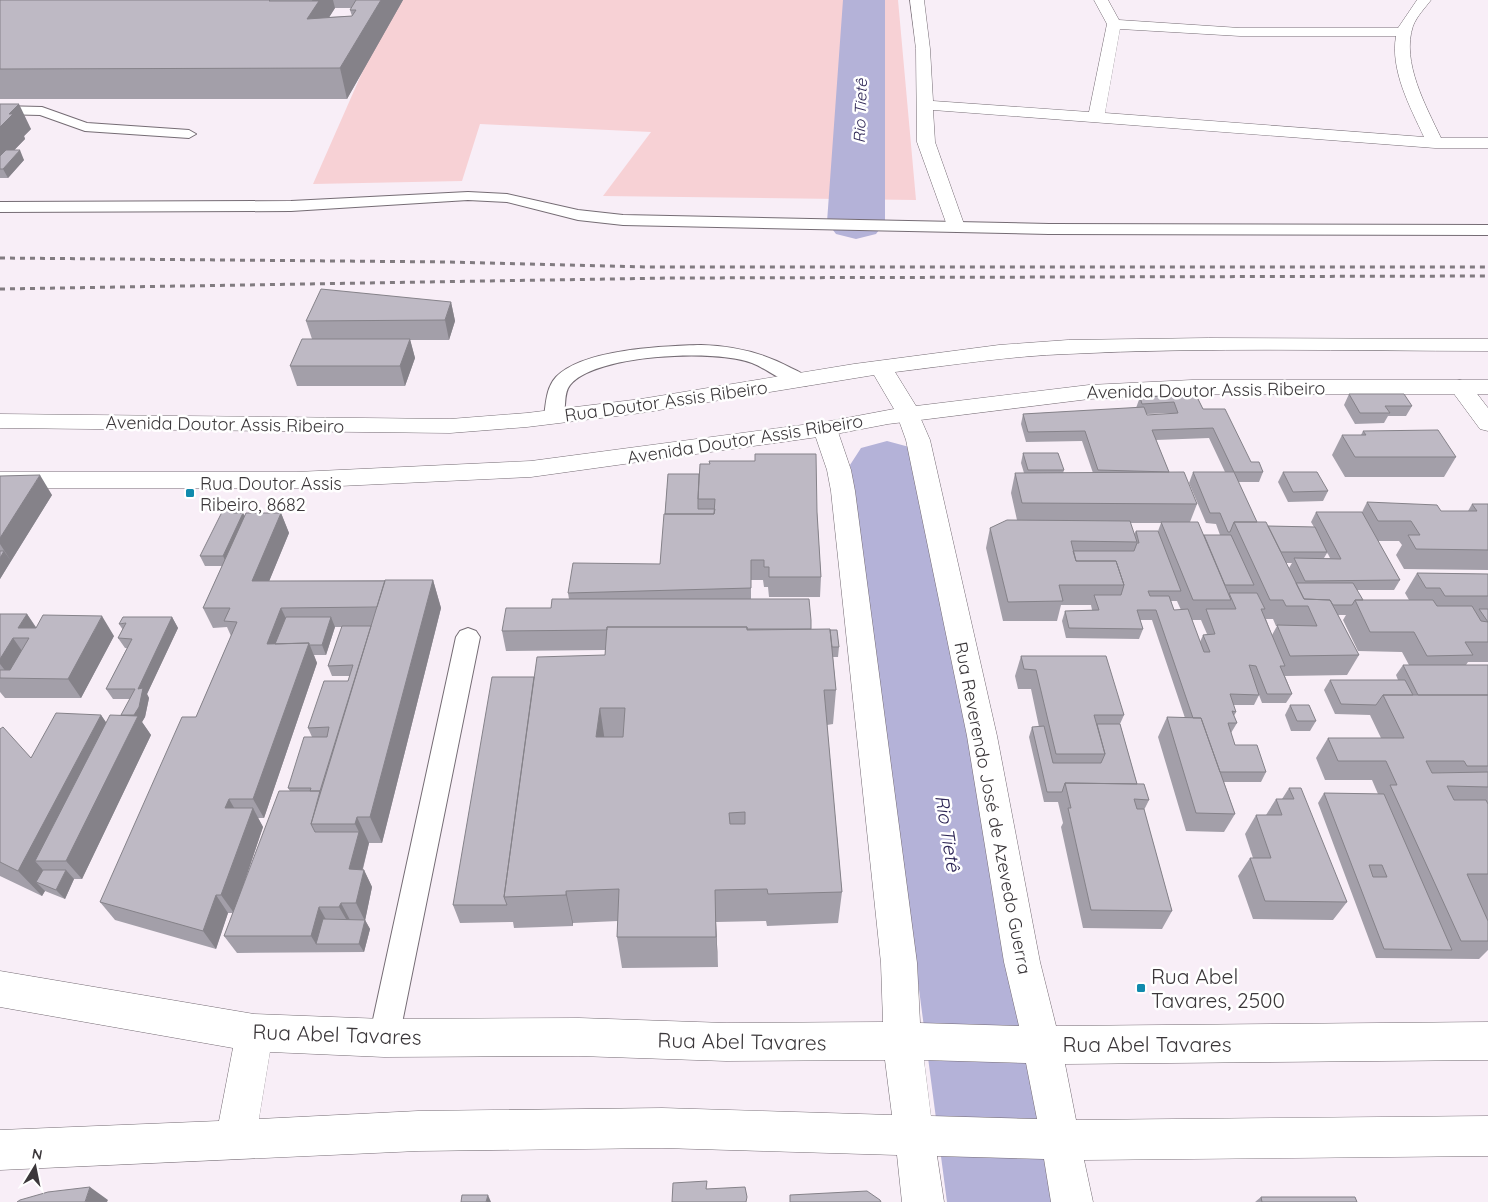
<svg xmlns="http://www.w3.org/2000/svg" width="1488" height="1202" font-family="Quicksand,sans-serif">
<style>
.green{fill:#f7d1d5}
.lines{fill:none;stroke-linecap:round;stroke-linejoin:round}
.river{fill:#b4b2d8;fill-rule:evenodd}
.lane-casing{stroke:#756c74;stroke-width:2}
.street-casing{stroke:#756c74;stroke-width:1}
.secondary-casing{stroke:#756c74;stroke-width:1}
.primary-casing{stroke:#756c74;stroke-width:1}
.lane{fill:#fff;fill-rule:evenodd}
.street{fill:#fff;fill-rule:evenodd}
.secondary{fill:#fff;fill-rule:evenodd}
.primary{fill:#fff;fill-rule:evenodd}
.rail{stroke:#817b80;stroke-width:3;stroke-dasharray:5 5;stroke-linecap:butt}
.wall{fill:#a39fa9;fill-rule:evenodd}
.shaded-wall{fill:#858289}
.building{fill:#beb9c4;stroke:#858289;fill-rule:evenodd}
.poi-dot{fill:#108aad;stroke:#fff;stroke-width:2}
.labels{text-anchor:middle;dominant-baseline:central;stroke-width:5;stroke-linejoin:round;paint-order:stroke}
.far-water-label{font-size:16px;font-style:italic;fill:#2d2555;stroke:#fff}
.street-label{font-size:18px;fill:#3b373a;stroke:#fff}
.poi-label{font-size:18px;fill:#3b373a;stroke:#fff;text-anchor:start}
.water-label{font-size:19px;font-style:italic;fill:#2d2555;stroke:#fff}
.near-poi-label{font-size:21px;fill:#3b373a;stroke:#fff;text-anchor:start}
.near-street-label{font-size:21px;fill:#3b373a;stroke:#fff}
</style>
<rect width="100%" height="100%" fill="#f8eef7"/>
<path class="green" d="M394 0H898L916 200 603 196 651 132 480 124 462 181 313 184Z"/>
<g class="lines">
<path class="river" d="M843 0H885V222L876 234 856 239 836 234 827 222Z
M887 441 913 448 924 465 1073 1202H947L850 465 861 448Z"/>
<defs>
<path id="lane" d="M0 106 42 107 87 123 189 130 196 134 189 138 85 131 40 115 0 114Z
M468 192 507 194 578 210 623 215 1049 224 1488 225V235L1049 234 623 225 578 220 507 202 468 200 291 211 0 212V202L291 201Z
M701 345C733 346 762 352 791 368 798 371 806 375 810 381L808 385C790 389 768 369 752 363 717 349 595 354 570 385 562 395 568 411 561 421H547L544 417C546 403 546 388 556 377 583 349 663 346 701 345Z
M468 628 476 631 480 637 399 1038 395 1049 384 1053 373 1049 369 1038 456 637 460 631Z"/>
<path id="street" d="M910 0H924L930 49 933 101 1089 112 1107 24 1094 0H1108L1119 20 1240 28H1398L1417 0H1431C1425 8 1417 16 1413 26 1401 62 1426 106 1441 138H1488V148H1435L933 110 935 142 965 227 963 231H949L917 142 916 49ZM1120 29 1240 36H1396C1390 70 1410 107 1424 137L1105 113Z
M1460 380 1468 382 1488 408V431L1480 429 1449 387 1452 382Z"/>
<path id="secondary" d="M909 408 917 410 930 440 997 736 1040 962 1056 1026 1488 1022V1060L1065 1064 1076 1120 1488 1116V1156L1084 1160 1093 1202H1051L1044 1159 937 1156 944 1202H902L897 1155 662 1148 418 1151 0 1170V1130L219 1121 233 1048 0 1007V971L254 1014 384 1019 579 1018 726 1023 883 1022 881 963 831 491 827 470 813 429 817 424 825 422 833 424 837 429 851 470 855 491 917 963 920 1023 1019 1026 1004 962 967 736 906 440 897 415 901 410ZM270 1052 384 1057 579 1056 726 1061 885 1060 892 1115 662 1108 418 1111 259 1119ZM924 1060 1026 1063 1037 1119 931 1116Z"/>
<path id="primary" d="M1209 338 1488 339V351C1348 351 1208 347 1068 354 1010 356 953 365 895 372L916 406 1089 385 1192 380H1488V394H1192L1089 399 888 424 825 436 531 477 297 488H0V472H297L531 461 825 422 894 409 874 375 641 413 527 427 450 433 0 428V414L450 419 527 413 641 399 854 364 999 345 1068 340Z"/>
</defs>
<use href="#lane" class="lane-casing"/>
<use href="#street" class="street-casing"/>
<use href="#secondary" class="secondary-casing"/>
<use href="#primary" class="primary-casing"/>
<use href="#lane" class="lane"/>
<use href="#street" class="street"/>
<use href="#secondary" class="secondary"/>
<use href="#primary" class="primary"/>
<path class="rail" d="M0 258 450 262 646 267H1488
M0 289 669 278 1488 276"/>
</g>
<path class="wall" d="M0 0H403L347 99H0ZM335 8H351L350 10 352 16 329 17Z
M0 104 31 129 24 136 25 139 14 150 24 160 8 178H0Z
M451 302 455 321 449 340H410L415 358 405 386H297L290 366 312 339 306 321Z
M1349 394 1412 406 1406 416H1388L1384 423 1355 424 1344 405Z
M1196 395 1203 409 1251 462 1263 472 1259 482H1238L1257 522 1268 526 1314 527 1311 522 1316 512H1362L1367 502 1441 511H1468L1472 504H1488V570L1404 569 1396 555 1402 545 1399 541H1378L1400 580 1394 590H1357L1363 600H1409L1405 593 1417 573 1488 574V662H1468L1466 665H1488V950L1479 959 1376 958 1318 803 1324 793 1378 794 1372 780H1325L1316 758 1328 738H1381L1370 715 1335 714 1324 690 1330 680H1398L1396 675 1403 665H1409L1402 652 1358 651 1343 620 1346 615H1338L1359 655 1347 675 1285 676 1292 694 1286 703H1262L1259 695 1254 705H1233L1236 712 1234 716 1237 723 1231 733 1235 745 1266 772 1261 782H1224L1235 814 1224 832 1186 831 1158 737 1167 717 1185 718 1152 620H1140L1143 629 1139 639 1066 638 1062 621 1065 611 1092 610 1091 605H1061L1057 621H1003L986 548 990 528 1017 520 1011 493 1015 473H1024L1021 463 1023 453 1064 470 1063 473H1093L1082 441 1026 442 1021 424 1023 414 1136 408 1140 397ZM1170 413 1171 414 1147 415V414ZM1209 438 1225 472H1193L1189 483 1206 523 1216 524 1220 535H1204L1190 522 1197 504 1169 472 1156 440ZM1130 523H1161L1158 531H1136L1134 534ZM1327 553 1328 554 1330 558H1324ZM1286 563H1292L1289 568ZM1171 601H1177L1181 610H1174ZM1266 619H1273L1276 626H1277L1272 635ZM1192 620H1201L1207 634 1203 635 1200 642Z
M1363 431 1456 457 1444 477H1345L1332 455 1342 435H1361Z
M1283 472 1328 491 1323 501 1288 502 1278 482Z
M668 474 817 512 821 577 820 597H769L768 587H764L763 580H751V599L811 629 830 630 839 647 838 657H833L836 690 833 724 827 725 842 892 838 923 767 926 766 921 716 922 718 967 622 968 617 937 618 921 573 923V926L514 928 513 922 460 923 453 905 534 677 605 655V650L506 651 502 631 569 599 568 593 660 564 665 514Z
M0 476 52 495 0 579Z
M238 504 242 513H243L245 516 281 513 289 533 269 581 433 580 441 608 382 843H369L363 869 364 870 372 887 365 920 370 929 364 952 237 953 224 936 233 913H228L216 949 115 920 100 902 196 717 231 636 227 627 213 628 203 608 222 566H205L200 556ZM335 627H342L328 666 332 676H350L348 681 308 728 312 737 288 788 290 791 241 892 263 827 258 818H264L317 663 314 655H326Z
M0 614H27L36 627 114 636 81 698H5L0 692Z
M172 617 178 628 147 694 149 698 145 717 142 722 151 735 82 879H74L65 899 45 891 42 896 0 876V729L31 758 101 715 106 723 121 715 130 699H113L106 689 127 648H125L118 638 123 630 119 624Z
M1021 656 1124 715 1120 724 1137 784 1149 800 1144 810 1172 911 1162 929 1083 928 1061 827 1063 823 1058 802H1044L1029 737 1032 727H1039L1031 689H1018L1015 676Z
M1290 705 1316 721 1310 731H1291L1285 715Z
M1289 788 1347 902 1333 920 1253 919 1238 876 1250 858H1253L1245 834 1256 815H1266L1276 799H1282Z
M1261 1197 1357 1202H1255Z"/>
<path class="shaded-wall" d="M312 0H333L335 8 325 24 307 19 314 8Z
M381 0H403L347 99 340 68Z
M19 104 31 129 24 136 25 139 0 165V127L9 114Z
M20 150 24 160 8 178 3 169Z
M451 302 455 321 449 340 445 320Z
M410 339 415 358 405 386 400 366Z
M40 475 52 495 11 561 0 544V538Z
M238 504 243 514 233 513Z
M243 513 248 523 228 566 223 556Z
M281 513 289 533 261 601 252 581Z
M4 551 11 561 0 579V558Z
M433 580 441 608 382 843 370 817Z
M281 608 290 627 283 645 267 644Z
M27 614 40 634 29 638 18 628Z
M102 616 114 636 81 698 68 679Z
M172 617 178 628 147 694 149 698 145 717 142 722 151 735 82 879 66 861 138 689Z
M331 617 335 627 326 655 322 645Z
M13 638 27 658 11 678 0 664V659Z
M309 643 317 663 264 818 253 799Z
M600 708 605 742 596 737Z
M101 715 120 742 35 861 51 879 36 882 45 891 42 896 18 871Z
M229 799 240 818 225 808Z
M253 808 263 827 234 913 221 895Z
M357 817 369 843 358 887 349 869 359 832 355 824Z
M66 870 74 879 65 899 56 890Z
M364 870 372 887 365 921 356 903Z
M715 890 716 922 718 967 716 937Z
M566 891 573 923V926L566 895Z
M216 895 228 913 216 949 203 931Z
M341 903 350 920 349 924 339 907Z
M319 907 329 925 316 944 311 936Z
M365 920 370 929 364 952 359 944Z
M90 1187 108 1200 107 1202H85Z
M488 1195 491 1202H486Z"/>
<path class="building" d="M0 0H270L269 1H319L307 19 352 16 356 10H350L356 0H381L340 68 0 69Z
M0 104H19L9 114H13L0 127Z
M6 150H20L3 169H0V156Z
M321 289 451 302 445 320 306 321Z
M302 339H410L400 366H290Z
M1349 394H1404L1412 406H1385L1390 413H1360Z
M1196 395 1203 409H1225L1251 462H1259L1263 472H1234L1257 522H1234L1230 532H1228L1220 513H1210L1193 472H1234L1213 428 1152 430 1169 472 1098 470 1085 431 1028 432 1023 414 1144 407 1147 415 1178 413 1174 402 1142 404 1140 397Z
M1438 430 1456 457H1355L1342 435H1366L1363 431Z
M1023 453H1058L1064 470H1028Z
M755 454H816L817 512 821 577H769V567H764V560H751V588L568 593 573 563 660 564 664 514H714L715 499H698L700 464H710L709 461H755Z
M1184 472 1197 504 1022 503 1015 473Z
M1283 472H1317L1328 491 1293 492Z
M668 474H699L698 499V509H715L714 514H665Z
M40 475 0 538V476Z
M1367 502 1437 505 1441 511H1477L1472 504H1488V550L1416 549 1408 535H1420L1411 521H1378Z
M226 504H238L233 513H243L223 556H200Z
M1316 512H1362L1400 580 1305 581 1294 558 1341 559Z
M246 513H281L252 581H385L377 607 281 608 267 644 309 643 253 799H229L225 808H253L221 895H216L203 931 100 902 182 717H196L237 622 224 621 230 608H203Z
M1007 520 1130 521 1137 542 1071 541 1076 561H1116L1124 585H1059L1063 601 1008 602 990 528Z
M1161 522H1198L1231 600H1193Z
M1234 522H1266L1304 599 1330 600 1359 655 1290 656 1277 625 1317 626 1308 606H1286L1283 600H1270Z
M1268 526 1315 527 1327 552H1281Z
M1136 531H1158L1181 591H1148L1150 596H1169L1174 610 1188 609 1204 652H1210L1203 635 1215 634 1206 609H1236L1229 593H1257L1265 609H1261L1285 666H1280L1292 694H1267L1256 666 1249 665 1259 695 1230 694 1236 712 1232 711 1237 723H1228L1235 745H1257L1266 772H1220L1201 718H1193L1156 610H1137L1143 629 1069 628 1065 611 1099 610 1094 595H1121L1124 585 1116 561H1076L1073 551H1134L1137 543H1139Z
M1204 535H1231L1254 585H1225Z
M0 551H4L0 558Z
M1417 573 1488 574V596H1445L1440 588H1426Z
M385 580H433L370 817H357L355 824H311Z
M1296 583H1353L1363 600H1355L1352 605H1333L1330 600 1304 599Z
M552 599H809L811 620V629H747V627H607V630L502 631 506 608H551Z
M1355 600H1433L1437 606H1472L1481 621 1488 622V642H1465L1473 655 1427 656 1414 632H1370Z
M1479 609H1488V622Z
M0 614H27L18 628H36L43 615 102 616 68 679 0 678V670H10L29 638H13L0 659Z
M123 617H172L138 689 143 688 139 707 134 715H121L135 689H106L132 639 118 638 126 623 119 624Z
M286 617H331L322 645H309V643L275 644Z
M342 626H371L320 791H310L311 788H288L304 737H327L329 727 308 728 324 681H348L353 665 328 666Z
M607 627H747V630L830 629 836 690H824L842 892 768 894 767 889 715 890 716 937H617L619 889 566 891V895L504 897 537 657 605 655ZM600 708H625L623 737H596ZM745 812V824H730L729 813Z
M830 630H837L839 647H832Z
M1021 656H1106L1124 715H1094L1105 754H1056L1036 670 1024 669Z
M1403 665H1488V695H1418Z
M492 677H534L504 897 507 905H453Z
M1330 680H1405L1413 695H1383L1376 705 1341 704Z
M1383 695H1488V766H1467L1464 761H1426L1432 773 1488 772V787L1447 786 1454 800H1486L1488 804V874H1467L1488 921V941H1461L1390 785H1397L1386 761H1338L1328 738H1404Z
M1290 705H1309L1316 721H1297Z
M56 713 101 715 18 871 0 862V729L3 727 31 758Z
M110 715 138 716 66 861H35Z
M1167 717 1201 718 1235 814 1196 813Z
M1097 724H1120L1137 784 1065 783 1062 792H1047L1032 727 1044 726 1053 763H1101L1105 754Z
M1065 783 1144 784 1149 800 1134 799 1137 809H1144L1172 911 1091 910 1068 808H1071Z
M1289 788H1301L1347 902 1265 901 1250 858H1271L1256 815H1282L1276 799H1294Z
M279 791H320L311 824 315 832H359L349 869 364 870 356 903H341L339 907H319L311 936H224Z
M1324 793 1384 794 1452 950 1384 949ZM1369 865H1382L1387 877H1373Z
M43 870H66L56 890 36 882Z
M323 919 365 920 359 944H316Z
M707 1181 706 1189 745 1187 747 1197 746 1202H672L673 1183Z
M90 1187 85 1202H17L20 1200 48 1192Z
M867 1191 880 1200 881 1202H790V1195Z
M462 1195H488L486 1202H461Z
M1261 1197H1355L1357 1202H1262Z"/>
<g class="poi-dot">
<rect x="185" y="488" width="10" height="10" rx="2.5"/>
<rect x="1136" y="983" width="10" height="10" rx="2.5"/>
</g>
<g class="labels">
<g class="far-water-label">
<text transform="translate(860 111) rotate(-88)">Rio Tietê</text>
</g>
<g class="street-label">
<text transform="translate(1206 390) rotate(-1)">Avenida Doutor Assis Ribeiro</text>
<text transform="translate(666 401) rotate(-8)">Rua Doutor Assis Ribeiro</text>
<text transform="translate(225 424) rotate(1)">Avenida Doutor Assis Ribeiro</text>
<text transform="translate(745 439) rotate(-9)">Avenida Doutor Assis Ribeiro</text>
<text transform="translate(993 808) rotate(79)">Rua Reverendo José de Azevedo Guerra</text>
</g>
<g class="poi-label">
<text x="200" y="483">Rua Doutor Assis<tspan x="200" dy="21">Ribeiro, 8682</tspan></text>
</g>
<g class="water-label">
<text transform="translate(948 833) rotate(81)">Rio Tietê</text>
</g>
<g class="near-poi-label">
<text x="1151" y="976">Rua Abel<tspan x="1151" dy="24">Tavares, 2500</tspan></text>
</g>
<g class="near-street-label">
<text transform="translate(337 1034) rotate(2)">Rua Abel Tavares</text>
<text transform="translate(742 1041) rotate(1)">Rua Abel Tavares</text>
<text x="1147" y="1044">Rua Abel Tavares</text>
</g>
</g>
<g transform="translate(35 1167) rotate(10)" stroke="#ffffff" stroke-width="4" paint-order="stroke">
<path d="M0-4L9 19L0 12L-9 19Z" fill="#3b373a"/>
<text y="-8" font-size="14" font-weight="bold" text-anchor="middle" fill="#3b373a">N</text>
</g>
</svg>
